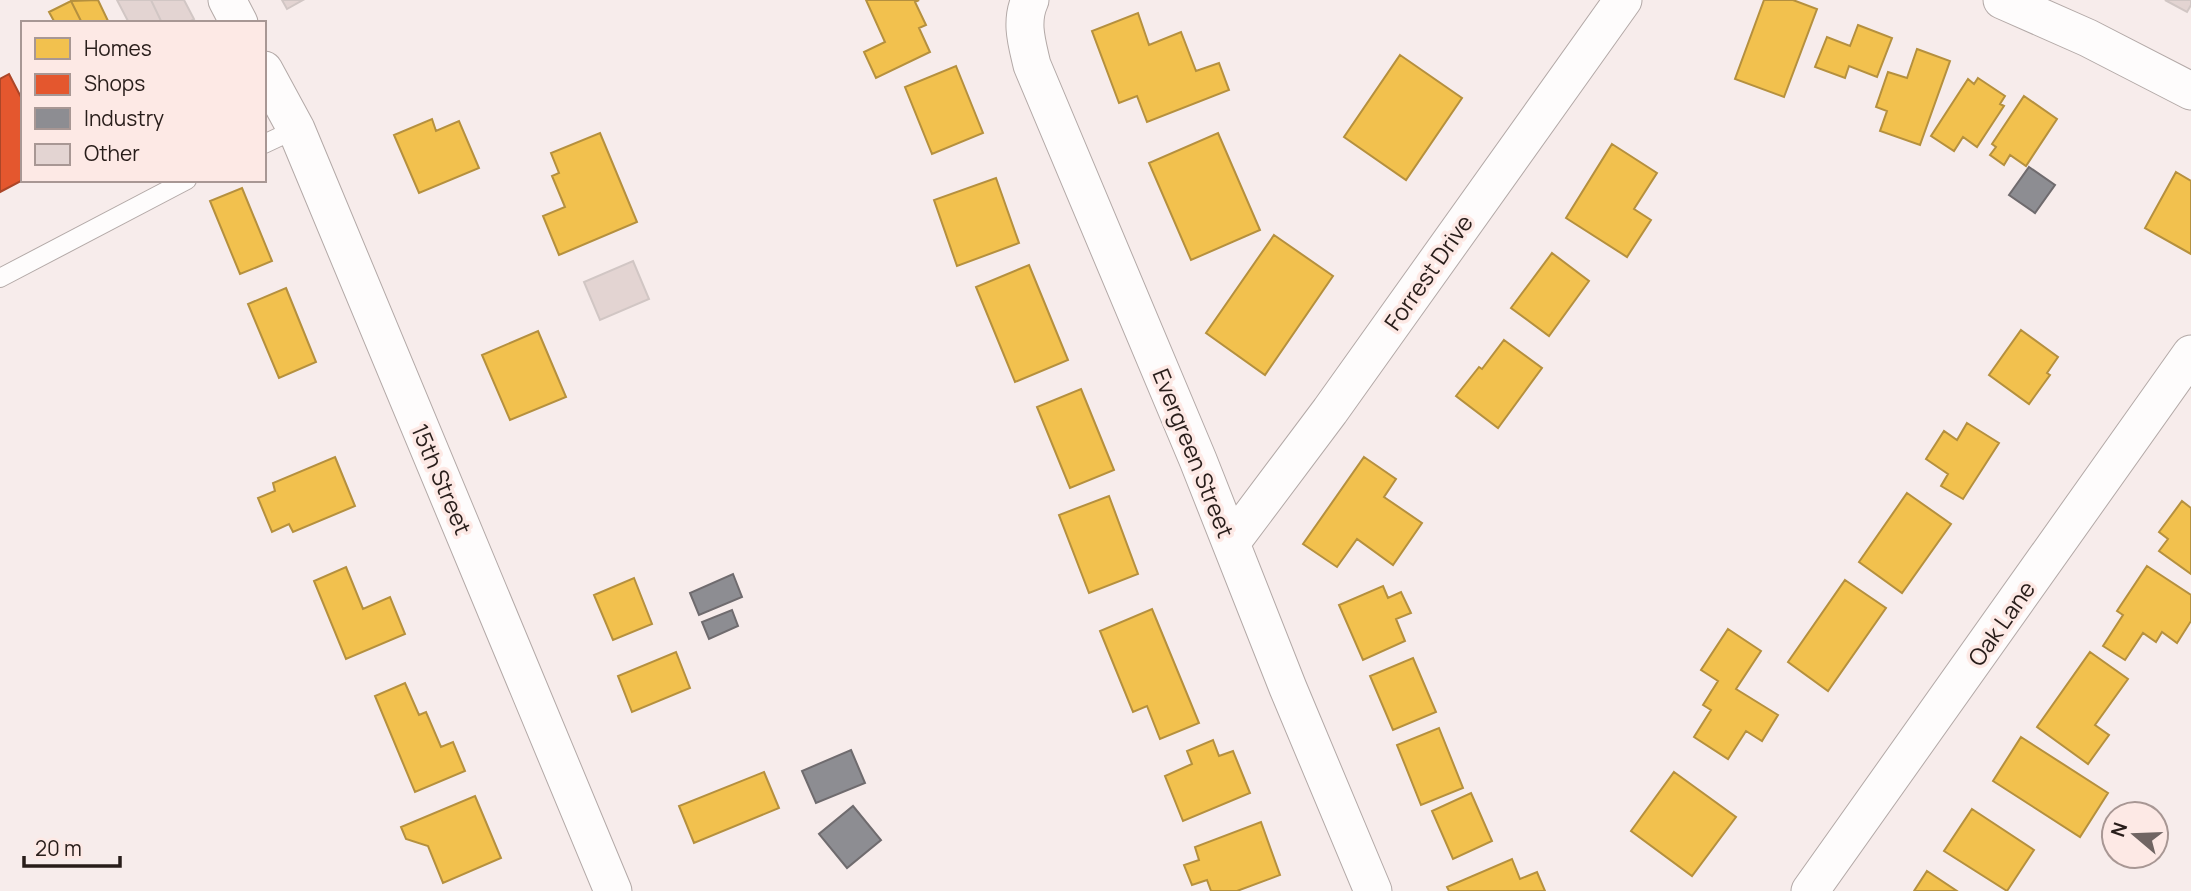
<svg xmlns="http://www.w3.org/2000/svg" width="2191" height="891" font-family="Manrope,sans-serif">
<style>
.homes{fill:#f2c14e;stroke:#b5903e;stroke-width:2}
.shops{fill:#e4572e;stroke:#ac4628;stroke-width:2}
.industry{fill:#8d8d92;stroke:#6f6b6e;stroke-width:2}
.building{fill:#e3d4d2;stroke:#d1c6c4;stroke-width:2}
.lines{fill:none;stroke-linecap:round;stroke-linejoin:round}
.service-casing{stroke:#b3a9a7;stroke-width:20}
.minor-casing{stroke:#b3a9a7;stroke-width:39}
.service{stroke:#fefcfc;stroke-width:18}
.minor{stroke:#fefcfc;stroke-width:37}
.labels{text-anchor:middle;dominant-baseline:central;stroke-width:7;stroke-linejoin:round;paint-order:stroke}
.street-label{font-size:23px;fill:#281d1a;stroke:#fde9e5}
</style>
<rect width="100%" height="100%" fill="#f7eceb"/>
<path class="homes" d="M98 0 109 23H82L71 1Z
M866 0H919L915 2 926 25 919 28 930 52 876 78 864 52 885 42Z
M1764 0H1793L1817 9 1784 97 1735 79Z
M71 1 82 23H55L49 12Z
M1138 13 1149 45 1181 32 1196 71 1219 63 1229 90 1147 122 1137 96 1119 103 1092 31Z
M1858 25 1892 38 1877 77 1849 66 1845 78 1815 67 1827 37 1850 46Z
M1917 49 1950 61 1920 145 1880 131 1887 111 1876 107 1888 72 1907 78Z
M1400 55 1462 98 1406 180 1344 137Z
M956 66 983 133 932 154 905 87Z
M1978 78 2005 96 2000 104 2004 106 1977 147 1963 137 1954 151 1931 136 1968 79 1974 84Z
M2024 96 2057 119 2026 166 2010 155 2004 165 1990 155 1996 147 1992 144Z
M432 119 436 131 459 121 479 168 419 193 394 135Z
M600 133 637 222 559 255 543 216 565 207 552 176 559 173 551 153Z
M1218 133 1260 230 1191 260 1149 163Z
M1612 144 1657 173 1634 209 1651 220 1627 257 1566 218Z
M2176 172 2191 181V254L2145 228Z
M996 178 1019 243 957 266 934 200Z
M242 188 272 261 240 274 210 201Z
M1274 235 1333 276 1265 375 1206 333Z
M1552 253 1589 281 1549 336 1511 308Z
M1029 265 1068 360 1015 382 976 287Z
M286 288 316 362 279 378 248 304Z
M2021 330 2058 357 2047 373 2050 375 2029 404 1989 375Z
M538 331 566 397 510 420 482 355Z
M1504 340 1542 368 1498 428 1456 396 1479 367 1482 369Z
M1081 389 1114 470 1070 488 1037 407Z
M1967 423 1999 443 1963 499 1941 486 1948 474 1926 459 1944 431 1957 440Z
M335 457 355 506 293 532 289 524 272 532 258 498 275 491 273 483Z
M1364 457 1396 479 1384 497 1422 523 1393 565 1357 539 1337 567 1303 544Z
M1907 493 1951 524 1902 593 1859 562Z
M1109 496 1138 574 1089 593 1059 515Z
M2182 501 2191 508V574L2159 551 2168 539 2159 532Z
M2147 566 2191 595V621L2177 643 2162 632 2156 642 2143 633 2125 660 2103 646 2123 615 2117 611Z
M346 567 363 609 390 597 405 634 346 659 314 581Z
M634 578 652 624 613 640 594 595Z
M1845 580 1886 608 1828 691 1788 662Z
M1383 586 1388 598 1401 592 1411 613 1396 619 1405 641 1363 660 1339 605Z
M1152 609 1199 723 1160 739 1147 706 1133 712 1100 631Z
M1728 629 1761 651 1736 689 1778 715 1762 741 1746 731 1728 759 1694 737 1711 710 1703 705 1718 681 1701 670Z
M676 652 690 688 632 712 618 676Z
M2090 652 2128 679 2095 725 2109 735 2088 764 2037 727Z
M1413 658 1436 712 1393 730 1370 676Z
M405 683 419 715 426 712 441 747 453 742 465 771 415 792 375 696Z
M1439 728 1463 788 1421 805 1397 745Z
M2021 737 2108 793 2080 837 1993 781Z
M1213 740 1219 756 1233 751 1250 793 1183 821 1165 776 1192 764 1187 751Z
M764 772 779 808 694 843 679 806Z
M1674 772 1736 817 1692 876 1631 831Z
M1471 793 1492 841 1453 859 1432 811Z
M475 796 501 858 443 883 428 846 406 839 401 827Z
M1972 809 2034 850 2007 891 1944 851Z
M1261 822 1280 875 1237 891H1211L1207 880 1192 885 1184 865 1199 860 1195 847Z
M1512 859 1520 879 1537 872 1545 891H1449L1447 887Z
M1927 871 1957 891H1914Z"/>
<path class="shops" d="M9 74 23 101V180L0 192V79Z"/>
<path class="industry" d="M2029 167 2055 185 2035 213 2009 195Z
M733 574 742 597 699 615 690 593Z
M732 610 738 626 709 639 702 622Z
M851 750 865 783 816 803 802 771Z
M853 806 881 840 847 868 819 834Z"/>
<path class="building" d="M117 0H151L162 23H129Z
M151 0H184L194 19 187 23H162Z
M282 0H303L287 9Z
M2165 0H2191V5L2187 12Z
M633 261 649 299 600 320 584 282Z"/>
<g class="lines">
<defs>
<path id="service" d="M264 144 296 129
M0 278 187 180"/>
<path id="minor" d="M227 0 239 23
M1030 0C1020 22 1027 43 1032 65L1198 460 1288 688 1373 891
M2002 0 2088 38 2191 91
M264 70 296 129 613 891
M1231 543 1330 411 1623 0
M1810 891 2191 354"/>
</defs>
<use href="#service" class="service-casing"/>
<use href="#minor" class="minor-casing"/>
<use href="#service" class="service"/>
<use href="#minor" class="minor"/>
</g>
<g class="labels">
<g class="street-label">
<text transform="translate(1428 272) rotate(-55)">Forrest Drive</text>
<text transform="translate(1194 453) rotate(68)">Evergreen Street</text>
<text transform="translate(442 479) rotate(67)">15th Street</text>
<text transform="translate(2001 623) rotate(-55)">Oak Lane</text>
</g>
</g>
<rect x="21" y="21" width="245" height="161" fill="#fde9e5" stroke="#a89794" stroke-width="2"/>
<rect x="35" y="38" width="35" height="21" fill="#f2c14e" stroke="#a89794" stroke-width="2"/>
<text x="84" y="56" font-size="21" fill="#281d1a">Homes</text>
<rect x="35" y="74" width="35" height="21" fill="#e4572e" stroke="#a89794" stroke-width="2"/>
<text x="84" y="91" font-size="21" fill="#281d1a">Shops</text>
<rect x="35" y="108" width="35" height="21" fill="#8d8d92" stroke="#a89794" stroke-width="2"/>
<text x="84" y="126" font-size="21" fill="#281d1a">Industry</text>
<rect x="35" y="144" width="35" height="21" fill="#e3d4d2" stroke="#a89794" stroke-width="2"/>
<text x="84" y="161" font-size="21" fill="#281d1a">Other</text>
<g transform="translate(2135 835) rotate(289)"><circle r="33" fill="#fde9e5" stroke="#a89794" stroke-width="2"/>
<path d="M0-5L12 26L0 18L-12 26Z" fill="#706563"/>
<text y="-10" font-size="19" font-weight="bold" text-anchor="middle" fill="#281d1a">N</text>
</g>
<path d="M24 856v10h96v-10" fill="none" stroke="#281d1a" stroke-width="3.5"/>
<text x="35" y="856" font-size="21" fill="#281d1a" stroke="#fde9e5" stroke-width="5" paint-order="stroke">20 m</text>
</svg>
